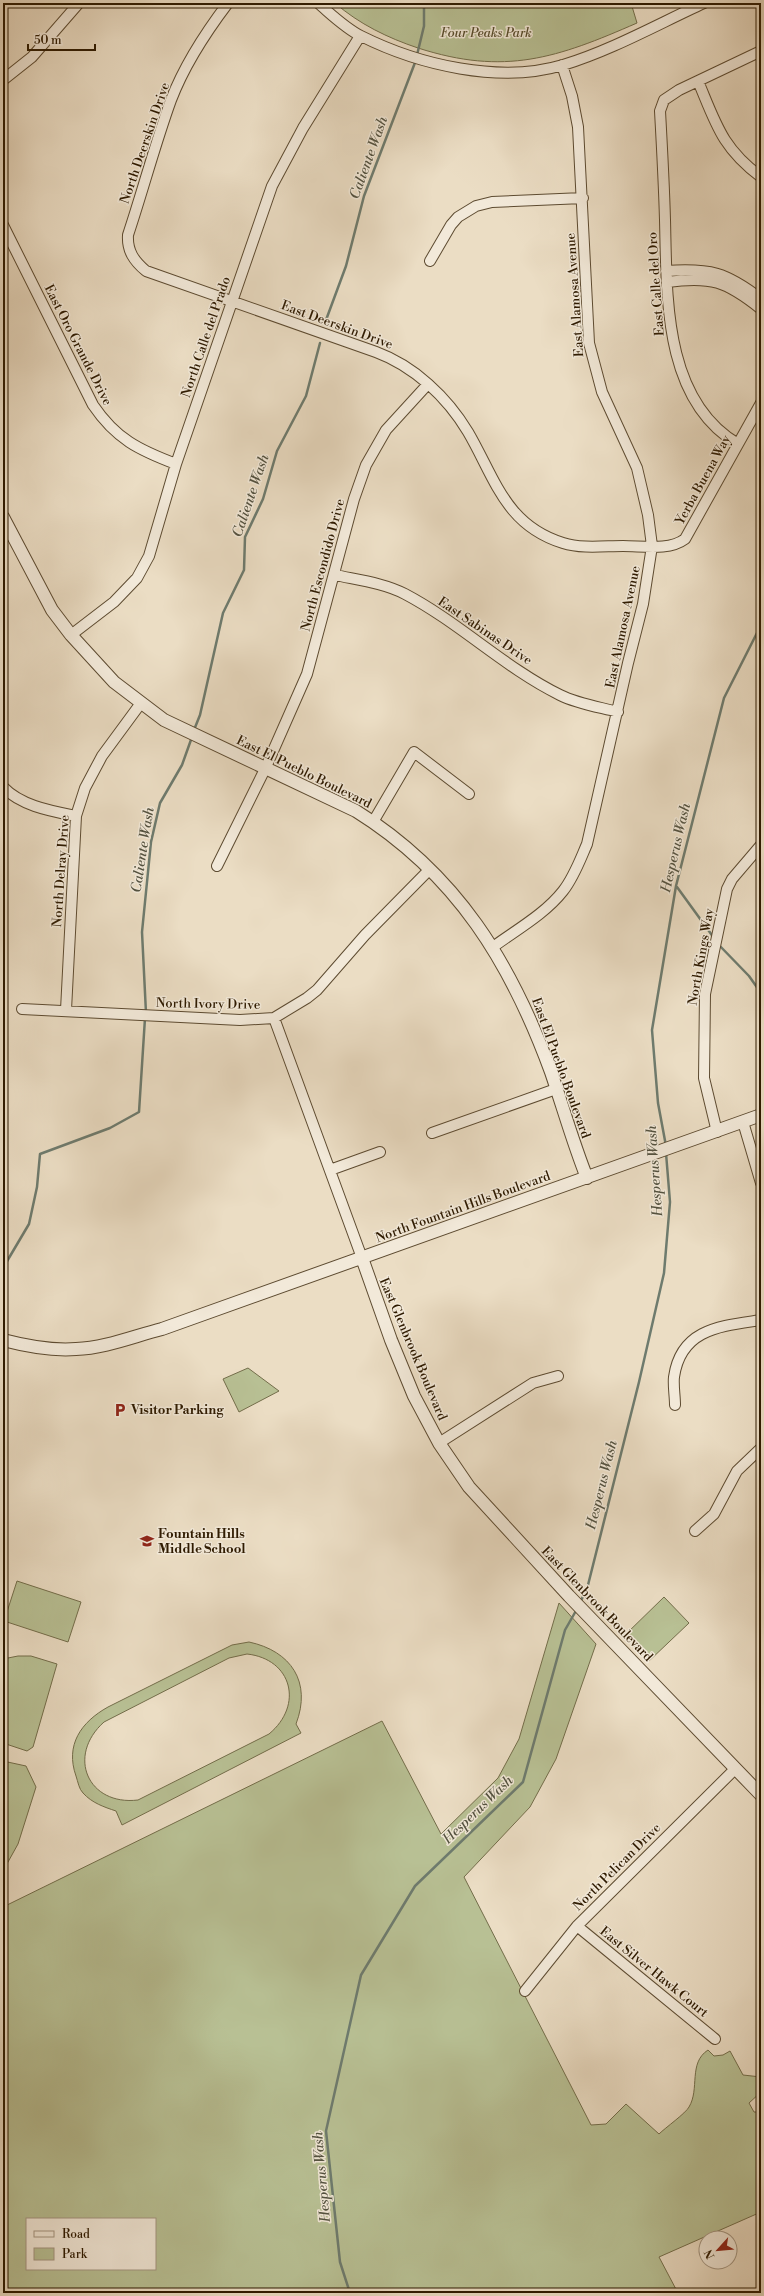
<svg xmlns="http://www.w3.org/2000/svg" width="764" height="2296" font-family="'Libre Bodoni',serif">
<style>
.green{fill:#b8c094;stroke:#736d4a;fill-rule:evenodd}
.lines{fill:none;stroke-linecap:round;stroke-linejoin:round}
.stream{stroke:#6e7b6e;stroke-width:2.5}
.minor-casing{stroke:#5d4b31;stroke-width:12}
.tertiary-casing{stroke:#5d4b31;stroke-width:14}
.minor{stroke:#f2e9d9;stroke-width:10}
.tertiary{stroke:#f2e9d9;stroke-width:12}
.labels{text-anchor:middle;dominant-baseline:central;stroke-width:3;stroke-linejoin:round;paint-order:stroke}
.park-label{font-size:13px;font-style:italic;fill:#574c2c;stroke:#f2e9d9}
.street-label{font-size:13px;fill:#2e1a00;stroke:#f2e9d9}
.poi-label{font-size:13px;font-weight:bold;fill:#2e1a00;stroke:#f2e9d9;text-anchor:start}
.water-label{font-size:14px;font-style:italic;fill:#535240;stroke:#f2e9d9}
</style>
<rect width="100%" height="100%" fill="#ebddc4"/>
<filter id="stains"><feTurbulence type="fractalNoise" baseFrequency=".005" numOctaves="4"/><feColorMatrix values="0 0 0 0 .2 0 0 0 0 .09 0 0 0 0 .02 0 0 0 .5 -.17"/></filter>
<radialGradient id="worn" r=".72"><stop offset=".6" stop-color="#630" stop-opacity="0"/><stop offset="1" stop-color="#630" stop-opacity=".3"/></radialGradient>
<path class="green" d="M335 3H631L637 23C557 58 505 76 418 48 388 38 359 24 335 3Z
M248 1368 279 1391 239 1412 223 1379Z
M17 1581 81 1602 68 1642 4 1621Z
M664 1597 689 1623 649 1661 624 1636Z
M559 1603 596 1644 556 1759 530 1807 464 1877 591 2125 606 2124 626 2104 659 2134C665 2128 686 2113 689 2107 700 2089 688 2063 708 2050L714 2056 723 2055 730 2051 743 2075 761 2077V2092L749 2103 754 2112H761V2212L659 2257 678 2293H3V1907L382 1721 441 1834 498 1778 519 1739ZM27 2219H155V2269H27Z
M249 1642C291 1651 312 1682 296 1724L301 1733 122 1825 116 1811C104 1807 92 1803 83 1793 79 1789 78 1782 76 1776 65 1745 81 1722 108 1707L232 1645ZM247 1654C292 1659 304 1705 269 1734L138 1800C88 1806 66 1756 104 1722L229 1658Z
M18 1656H31L57 1664 33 1747 27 1751 3 1743V1659Z
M3 1761 26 1766 36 1787 18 1844 3 1871Z"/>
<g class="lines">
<path class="stream" d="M417 55 424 26V3
M326 320 346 266 364 196 416 60
M194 730 200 715 223 613 244 570 245 537 263 499 277 451 306 396 320 343
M677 887 714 938
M718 944 749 976 761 993
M146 1013 142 932 151 842 160 803 182 765 192 737
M666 1146 658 1103 652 1030 676 886 724 698 761 625
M3 1268 29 1224 37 1187 40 1154 110 1128 139 1112 145 1018
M580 1603 588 1585 639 1382 664 1273 670 1202 666 1153
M350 2293 340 2262 326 2131 361 1975 415 1886 523 1782 565 1630 577 1609"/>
<defs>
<path id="minor" d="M228 3C206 32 184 66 171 100 155 144 143 190 128 235 127 251 134 261 146 271L376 352C414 366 447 397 468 432 495 478 505 525 563 543 582 549 604 546 623 546 643 546 669 551 685 539L761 403
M318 3C331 14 345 28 361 36 419 65 500 84 563 65 612 50 658 24 704 3
M3 80 32 57 79 3
M698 81C716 124 722 148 761 177
M3 225 93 405C116 439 139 450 176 464
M430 261 451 225 458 217 476 206 492 202 583 198
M666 271C710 268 726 272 761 299
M667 282C711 276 726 281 761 309
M738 444C663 400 667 296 665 220 664 184 662 147 660 111L664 100 679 90 761 51
M335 575C358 580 384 583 405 594 460 623 505 668 560 695 578 704 599 707 618 712
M71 635 114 602 137 578 149 556 176 464 272 186 303 128 360 36
M3 787C21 806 51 811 76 816
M373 822 414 752 469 794
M217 866 266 767 307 674 354 499 366 465 386 430 428 384
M493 947C516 930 545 914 563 891 574 877 580 860 587 844L628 663 643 604 652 546 648 515 637 468 602 392 589 343 578 127 572 96 562 65
M22 1009 240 1020 274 1018 307 998 317 990 365 935 429 870
M66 1010 76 816 85 788 102 756 141 703
M274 1018 362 1258
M743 1122 761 1183
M717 1132 704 1078 705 994 727 889 732 879 761 845
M432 1133 556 1089
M330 1170 380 1152
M675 1405C675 1396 673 1385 674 1377 681 1328 722 1326 761 1320
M439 1443 533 1383 558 1376
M695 1531 714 1514 737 1471 761 1448
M577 1926 715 2039
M525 1991 577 1926 735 1769"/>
<path id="tertiary" d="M3 517 52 610 71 635 114 682 164 720 356 811C457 874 511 963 551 1072 563 1107 573 1143 587 1178
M362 1258 391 1340 414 1396 439 1443 469 1487 569 1596 761 1795
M3 1340C26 1346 51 1351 76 1349 105 1348 134 1336 162 1329L761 1115"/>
</defs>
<use href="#minor" class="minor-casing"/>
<use href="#tertiary" class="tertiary-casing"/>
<use href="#minor" class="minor"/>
<use href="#tertiary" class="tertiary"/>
</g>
<defs>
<symbol id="parking-bare" viewBox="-9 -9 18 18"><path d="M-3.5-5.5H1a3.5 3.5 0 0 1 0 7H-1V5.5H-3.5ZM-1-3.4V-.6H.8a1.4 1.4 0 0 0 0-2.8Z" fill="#8f2418" stroke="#f2e9d9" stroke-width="2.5" paint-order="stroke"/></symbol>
<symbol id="school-bare" viewBox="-9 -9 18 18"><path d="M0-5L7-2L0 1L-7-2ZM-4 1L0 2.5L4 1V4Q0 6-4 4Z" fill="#8f2418" stroke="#f2e9d9" stroke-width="2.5" paint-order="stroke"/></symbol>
</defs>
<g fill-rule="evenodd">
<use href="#parking-bare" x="110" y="1400" width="20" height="20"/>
<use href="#school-bare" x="137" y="1531" width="20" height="20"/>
</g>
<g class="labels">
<g class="park-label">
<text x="486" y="33">Four Peaks Park</text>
</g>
<g class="street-label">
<text transform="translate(145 143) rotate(-71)">North Deerskin Drive</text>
<text transform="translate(656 284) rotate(-94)">East Calle del Oro</text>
<text transform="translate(575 295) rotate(-94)">East Alamosa Avenue</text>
<text transform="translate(337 325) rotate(20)">East Deerskin Drive</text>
<text transform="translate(206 337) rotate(-71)">North Calle del Prado</text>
<text transform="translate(78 345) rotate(63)">East Oro Grande Drive</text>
<text transform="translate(703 480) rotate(-61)">Yerba Buena Way</text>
<text transform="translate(323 565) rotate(-75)">North Escondido Drive</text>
<text transform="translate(623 627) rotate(-78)">East Alamosa Avenue</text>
<text transform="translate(485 631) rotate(34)">East Sabinas Drive</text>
<text transform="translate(304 772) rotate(26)">East El Pueblo Boulevard</text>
<text transform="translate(61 871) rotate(-86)">North Delray Drive</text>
<text transform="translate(701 957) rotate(-80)">North Kings Way</text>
<text transform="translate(208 1004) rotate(1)">North Ivory Drive</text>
<text transform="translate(561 1068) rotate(70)">East El Pueblo Boulevard</text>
<text transform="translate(463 1207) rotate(-20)">North Fountain Hills Boulevard</text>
<text transform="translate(413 1349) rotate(67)">East Glenbrook Boulevard</text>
<text transform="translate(597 1604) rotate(46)">East Glenbrook Boulevard</text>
<text transform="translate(617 1867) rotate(-45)">North Pelican Drive</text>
<text transform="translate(654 1972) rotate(39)">East Silver Hawk Court</text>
</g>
<g class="poi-label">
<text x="131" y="1410">Visitor Parking</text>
<text x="158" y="1534">Fountain Hills<tspan x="158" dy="15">Middle School</tspan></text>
</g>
<g class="water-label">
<text transform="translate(369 158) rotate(-70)">Caliente Wash</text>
<text transform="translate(251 496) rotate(-71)">Caliente Wash</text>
<text transform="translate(676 848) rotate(-77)">Hesperus Wash</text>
<text transform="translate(143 850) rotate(-81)">Caliente Wash</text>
<text transform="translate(655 1171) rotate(-94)">Hesperus Wash</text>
<text transform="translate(602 1485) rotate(-76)">Hesperus Wash</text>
<text transform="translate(478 1810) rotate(-44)">Hesperus Wash</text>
<text transform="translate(322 2177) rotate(-95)">Hesperus Wash</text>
</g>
</g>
<rect width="764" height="2296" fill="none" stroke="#ebddc4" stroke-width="16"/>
<rect x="4" y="4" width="756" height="2288" fill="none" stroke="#2e1a00" stroke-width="2"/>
<rect x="8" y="8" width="748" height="2280" fill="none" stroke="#2e1a00"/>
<rect x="26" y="2218" width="130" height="52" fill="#f2e9d9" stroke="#a49682"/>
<rect x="34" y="2231" width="20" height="6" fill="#f2e9d9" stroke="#a49682"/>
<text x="62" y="2238" font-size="12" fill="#2e1a00">Road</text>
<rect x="34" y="2248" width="20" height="12" fill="#b8c094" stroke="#a49682"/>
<text x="62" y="2258" font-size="12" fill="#2e1a00">Park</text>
<g transform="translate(718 2250) rotate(243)"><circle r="19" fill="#f2e9d9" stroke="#a49682"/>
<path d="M0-3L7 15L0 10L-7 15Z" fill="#8f2418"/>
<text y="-6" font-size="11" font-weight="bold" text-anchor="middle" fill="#2e1a00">N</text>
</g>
<path d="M28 44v6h67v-6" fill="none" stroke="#2e1a00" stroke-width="2"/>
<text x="34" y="44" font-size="12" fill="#2e1a00" stroke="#f2e9d9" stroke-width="3" paint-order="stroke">50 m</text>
<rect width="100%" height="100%" filter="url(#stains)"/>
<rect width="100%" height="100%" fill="url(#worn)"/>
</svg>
